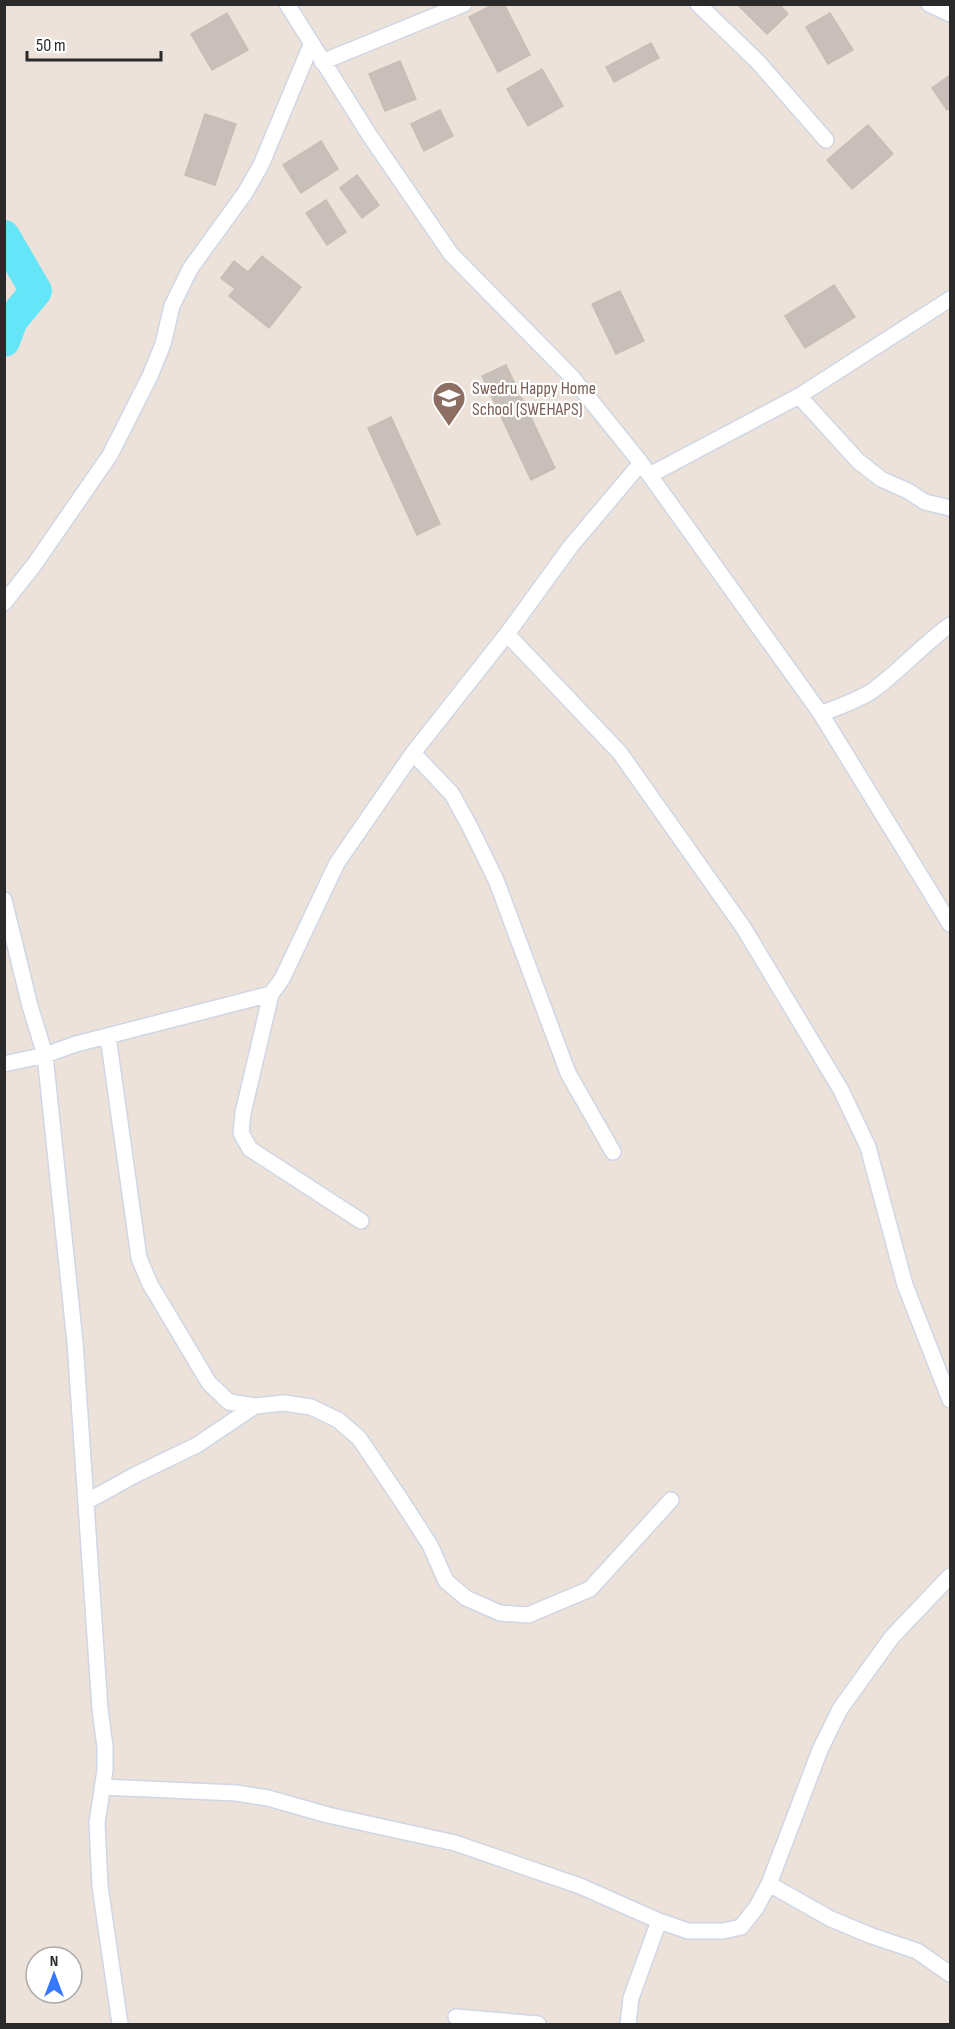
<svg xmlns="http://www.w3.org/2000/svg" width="955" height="2029" font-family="'Sofia Sans Condensed',sans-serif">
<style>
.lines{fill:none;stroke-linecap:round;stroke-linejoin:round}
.river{stroke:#64e6f8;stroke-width:32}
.building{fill:#c8bfba;stroke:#c8beb4;stroke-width:1.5}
.minor-casing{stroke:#cfd6e4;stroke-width:18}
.minor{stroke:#fff;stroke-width:15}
.labels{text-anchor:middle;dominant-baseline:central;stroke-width:4.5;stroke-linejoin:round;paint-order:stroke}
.education-label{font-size:18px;fill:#785e54;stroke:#fff;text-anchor:start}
</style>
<rect width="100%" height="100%" fill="#ede2da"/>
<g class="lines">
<path class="river" d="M4 236 36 291 12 320 4 341"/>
</g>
<path class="building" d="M494 4H504L530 55 498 72 469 17Z
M737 4H779L788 14 767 34Z
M227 13 248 50 212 70 191 34Z
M830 13 853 50 828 64 806 27Z
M651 43 659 58 614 82 606 67Z
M400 61 416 99 385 111 369 74Z
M542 69 563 106 528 126 507 89Z
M950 75V108L947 110 932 88Z
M440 110 453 136 424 151 411 124Z
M205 114 236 124 215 185 185 175Z
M868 125 893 154 852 189 827 160Z
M321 141 338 169 301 193 283 165Z
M357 175 379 205 362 218 340 188Z
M326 200 346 232 327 245 306 213Z
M262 256 301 287 269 328 229 296 235 289 221 278 234 261 248 272Z
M834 285 855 317 805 348 785 316Z
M620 291 644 341 616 354 592 304Z
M506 365 555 468 531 480 482 376Z
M391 417 440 524 417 535 368 428Z"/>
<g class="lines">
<defs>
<path id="minor" d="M287 4 370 136 451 254 571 376 641 463 821 714 950 924
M698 4 758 62 826 140
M929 4 950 14
M322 62 464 4
M799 396 858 461 881 479 908 491 925 502 950 508
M650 475 799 396 950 299
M4 603 34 565 110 455 150 376 163 344 172 306 190 269 245 193 261 165 311 45
M507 634 620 753 743 927 841 1090 868 1147 905 1285 950 1400
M821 714C837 707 857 701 872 691 900 671 922 645 950 625
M413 753 452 794 470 827 496 880 568 1073 613 1152
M4 900 30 1006 45 1055 75 1342 100 1709 105 1747V1770L97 1823 100 1886 120 2024
M271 994 243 1113 241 1133 250 1149 361 1221
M108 1036 139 1258 150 1284 209 1383 229 1402 255 1406 284 1403 311 1407 338 1420 359 1438 401 1500 430 1545 446 1581 466 1598 500 1613 528 1615 590 1589 671 1500
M4 1064 45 1055 76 1044 271 994 282 979 337 863 413 753 507 634 571 546 641 463
M86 1502 135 1475 197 1445 255 1406
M102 1787 236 1793 268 1798 328 1815 455 1843 580 1886 659 1921 688 1931H723L741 1927 756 1908 769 1884 820 1750 840 1709 892 1637 950 1576
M769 1884 831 1919 872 1936 917 1951 950 1974
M456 2017 538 2024
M628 2024 631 1998 659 1921"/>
</defs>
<use href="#minor" class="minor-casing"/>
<use href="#minor" class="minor"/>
</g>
<defs>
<symbol id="school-pin" viewBox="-11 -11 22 30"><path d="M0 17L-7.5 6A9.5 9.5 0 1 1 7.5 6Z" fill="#8d6e63" stroke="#fff"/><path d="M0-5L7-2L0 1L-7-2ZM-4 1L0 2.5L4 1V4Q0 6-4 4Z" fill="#fff"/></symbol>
</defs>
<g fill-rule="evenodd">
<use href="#school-pin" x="430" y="379" width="38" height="52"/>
</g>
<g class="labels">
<g class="education-label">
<text x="472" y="388">Swedru Happy Home<tspan x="472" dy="21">School (SWEHAPS)</tspan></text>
</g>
</g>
<rect width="955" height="2029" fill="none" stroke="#2a2a2a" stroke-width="12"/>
<g transform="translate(54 1975)"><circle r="28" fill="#ffffff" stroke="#aaaaaa" stroke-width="1.5"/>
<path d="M0-4.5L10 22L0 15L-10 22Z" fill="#3578ff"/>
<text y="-9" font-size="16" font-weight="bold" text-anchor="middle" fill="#2a2a2a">N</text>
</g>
<path d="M27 51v9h134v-9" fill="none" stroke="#2a2a2a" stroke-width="3"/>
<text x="36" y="51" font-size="18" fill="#2a2a2a" stroke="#ffffff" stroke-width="4.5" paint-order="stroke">50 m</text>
</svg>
